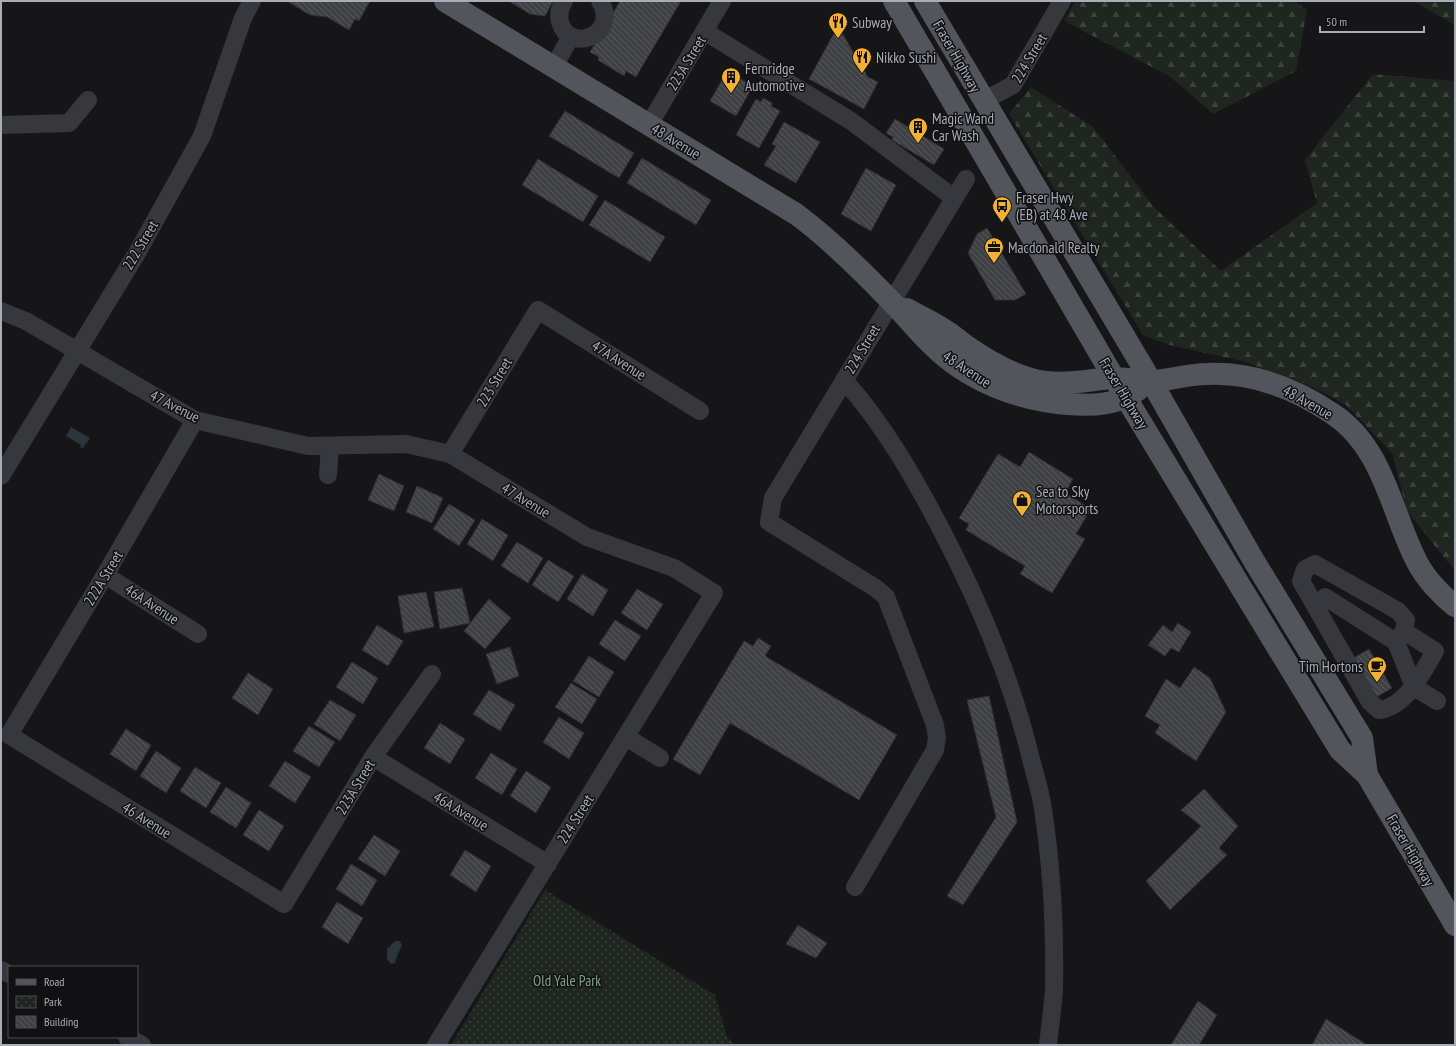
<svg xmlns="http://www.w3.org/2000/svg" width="1456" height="1046" font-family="'PT Sans Narrow',sans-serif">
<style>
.forest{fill:url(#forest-firs)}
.park{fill:url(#park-dots)}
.water{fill:#2c353c}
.building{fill:url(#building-back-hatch);stroke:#303034}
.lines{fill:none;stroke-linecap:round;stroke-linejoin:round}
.minor{stroke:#37383d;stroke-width:18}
.major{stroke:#53555c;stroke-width:22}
.labels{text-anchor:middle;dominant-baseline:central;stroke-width:3;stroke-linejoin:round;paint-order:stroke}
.poi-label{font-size:15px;fill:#a8adb8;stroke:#111113;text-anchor:start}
.street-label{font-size:15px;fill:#a8adb8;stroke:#111113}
.park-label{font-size:15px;fill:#7fa381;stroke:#111113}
</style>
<defs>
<pattern id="forest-firs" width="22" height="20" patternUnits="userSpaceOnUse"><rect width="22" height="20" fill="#1e261f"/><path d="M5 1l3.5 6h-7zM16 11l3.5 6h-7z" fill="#3c433d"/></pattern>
<pattern id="park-dots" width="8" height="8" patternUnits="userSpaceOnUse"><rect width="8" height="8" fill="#1e261f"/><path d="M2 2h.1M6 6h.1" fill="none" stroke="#3c433d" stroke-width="1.8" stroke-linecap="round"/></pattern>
<pattern id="building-back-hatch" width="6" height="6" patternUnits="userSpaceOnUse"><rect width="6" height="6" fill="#404145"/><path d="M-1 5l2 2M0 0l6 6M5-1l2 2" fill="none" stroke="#595a5e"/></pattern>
</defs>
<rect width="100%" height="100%" fill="#161618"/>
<path class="forest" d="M1075 1H1294L1307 10 1296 71 1213 114 1169 76 1064 21Z
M1413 1H1455V25Z
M1373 74 1455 81V571L1407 511 1392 453 1345 404 1306 384 1242 361 1169 345 1143 335 1009 114 1031 87 1093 127 1153 206 1221 271 1317 203 1305 160Z"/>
<path class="park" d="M545 890 715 995 727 1037 735 1045H451Z"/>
<path class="water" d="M71 427 90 438 83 448 80 447 81 445 66 436Z
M395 941H400L402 946C399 952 396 957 395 963L391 964 387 959V949Z"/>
<path class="building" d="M287 1H370L359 21 355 19 349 30 327 17 310 15Z
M509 1H553L545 16 530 14Z
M620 1H681L636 77 626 71 624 76 598 60 599 57 590 52Z
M838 26 868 77 878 82 864 109 809 79Z
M727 71 753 86 736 116 710 101Z
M763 98 772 103 771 106 780 111 759 148 736 135 756 99 761 102Z
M565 111 634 153 619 178 549 136Z
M895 119 944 149 934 165 892 140 893 137 886 133Z
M784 122 820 142 796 183 764 165 776 146 772 144Z
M642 158 711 200 696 225 627 183Z
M538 159 598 196 583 222 522 185Z
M866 168 896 185 871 231 841 214Z
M605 200 665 237 650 262 589 225Z
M987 228 1026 294 1015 300H995L968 253 977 234Z
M1029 452 1073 479 1065 493 1091 509 1076 534 1085 539 1052 593 1020 574 1025 566 966 530 969 524 959 518 998 454 1020 467Z
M379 474 404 486 394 511 368 500Z
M417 486 443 498 432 523 406 512Z
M449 504 475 520 459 546 433 529Z
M482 519 508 535 493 561 467 544Z
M517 542 543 558 528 583 501 566Z
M548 560 574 576 558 602 532 585Z
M582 574 608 590 593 616 567 599Z
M462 588 470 623 440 629 434 592Z
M637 589 663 604 647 630 621 613Z
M426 592 434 627 404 633 398 596Z
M489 599 511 618 485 649 464 631Z
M615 620 641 636 625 661 599 644Z
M1178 623 1191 632 1179 652 1171 648 1165 656 1148 645 1163 625 1172 632Z
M377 625 403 641 388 666 362 650Z
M758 638 771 646 765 656 897 735 859 800 730 723 700 775 673 759 744 641 753 646Z
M510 647 519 676 497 684 486 654Z
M1369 649 1392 688 1373 699 1350 660Z
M589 656 614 672 599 697 573 681Z
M352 662 378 678 363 704 336 687Z
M1194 667 1210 678 1226 712 1196 761 1155 733 1160 725 1145 716 1166 679 1180 688Z
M248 673 273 689 258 715 232 698Z
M571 683 597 699 582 724 555 707Z
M489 690 515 705 500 731 473 714Z
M989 696 1017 822 963 905 947 896 996 817 967 700Z
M330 700 356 715 340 741 314 724Z
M559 717 584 733 569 759 543 742Z
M440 723 465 739 450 764 424 748Z
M309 726 335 742 319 767 293 751Z
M126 729 151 745 136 771 110 754Z
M156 751 181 768 166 793 140 776Z
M491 753 517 769 502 795 475 778Z
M285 761 311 777 295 803 269 786Z
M195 767 221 783 206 808 180 791Z
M526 771 551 787 536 813 510 796Z
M226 787 251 803 236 828 210 812Z
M1204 789 1238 826 1219 848 1227 855 1170 910 1146 881 1201 826 1181 810Z
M259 810 284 826 269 851 243 835Z
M374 835 400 851 385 876 358 859Z
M465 850 491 866 476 892 450 875Z
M351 864 377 880 362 906 336 889Z
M337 902 363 918 348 944 322 927Z
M798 925 827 943 816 958 786 944Z
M1198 1001 1217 1015 1199 1045H1171Z
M1326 1019 1367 1045H1312Z"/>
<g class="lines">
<path class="minor" d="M564 1C560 7 558 14 560 22 570 55 620 34 600 1
M704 31 851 121 954 198
M554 67 571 36
M983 101 1013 85 1062 1
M1 125 69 123 88 100
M649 125 722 1
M1 311 26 321 195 420 308 446 406 444 450 454 587 537 674 568 714 593 436 1045
M844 380C885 426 915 479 943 533 981 606 1013 683 1032 763 1036 778 1041 794 1043 809 1052 868 1055 928 1054 988 1053 1007 1050 1026 1048 1045
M195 420 105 575 9 735 284 904 373 757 432 674
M450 454 538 310 700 411
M328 475 330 446
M1 476 137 253 202 136 243 18 252 1
M105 575 198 634
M1325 597 1396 642
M1404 631 1435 651C1423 672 1406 707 1379 710L1370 702 1301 581 1305 569 1315 564 1398 611 1406 620 1404 631 1396 642 1414 687 1437 701
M626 737 660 758
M373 757 548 864
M855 887 935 750 937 738 935 725 886 597 877 589 769 522 773 498 966 179
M1 970 9 974
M127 1037 142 1045"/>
<path class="major" d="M445 1 796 214C830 239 861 270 890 300 905 315 917 331 932 345 968 381 1018 400 1068 404 1093 406 1118 405 1138 390
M894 1 1114 378 1279 650 1340 750 1367 775 1455 925
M925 1 1151 381 1254 561 1362 738 1367 775
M907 309C919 316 931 321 943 329 951 333 958 340 965 345 989 362 1016 378 1046 382 1068 385 1090 380 1111 378 1125 377 1139 382 1152 381 1171 380 1189 374 1207 374 1252 372 1296 389 1333 414 1384 448 1391 512 1417 562 1425 578 1441 595 1455 606"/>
</g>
<defs>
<symbol id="restaurant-pin" viewBox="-11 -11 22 30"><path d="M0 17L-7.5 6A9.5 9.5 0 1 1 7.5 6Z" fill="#f2b134" stroke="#111113"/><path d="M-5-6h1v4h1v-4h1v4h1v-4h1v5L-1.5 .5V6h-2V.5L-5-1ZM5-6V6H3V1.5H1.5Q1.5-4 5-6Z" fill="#111"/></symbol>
<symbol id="building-pin" viewBox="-11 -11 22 30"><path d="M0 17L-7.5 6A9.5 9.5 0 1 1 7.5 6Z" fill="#f2b134" stroke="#111113"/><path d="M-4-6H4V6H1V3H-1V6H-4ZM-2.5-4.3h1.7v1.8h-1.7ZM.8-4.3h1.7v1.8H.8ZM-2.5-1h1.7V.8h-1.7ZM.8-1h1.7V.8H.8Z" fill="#111"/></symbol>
<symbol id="bus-pin" viewBox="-11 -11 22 30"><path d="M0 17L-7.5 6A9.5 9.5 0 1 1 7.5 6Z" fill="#f2b134" stroke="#111113"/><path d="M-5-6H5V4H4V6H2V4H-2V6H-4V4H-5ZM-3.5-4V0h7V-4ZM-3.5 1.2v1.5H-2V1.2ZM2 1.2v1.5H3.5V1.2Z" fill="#111"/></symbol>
<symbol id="office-pin" viewBox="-11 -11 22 30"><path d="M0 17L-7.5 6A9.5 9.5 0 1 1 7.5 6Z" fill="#f2b134" stroke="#111113"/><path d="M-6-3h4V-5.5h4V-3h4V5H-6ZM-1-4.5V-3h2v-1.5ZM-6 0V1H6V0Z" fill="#111"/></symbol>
<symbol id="shop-pin" viewBox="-11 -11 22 30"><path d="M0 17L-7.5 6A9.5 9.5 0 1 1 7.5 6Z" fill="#f2b134" stroke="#111113"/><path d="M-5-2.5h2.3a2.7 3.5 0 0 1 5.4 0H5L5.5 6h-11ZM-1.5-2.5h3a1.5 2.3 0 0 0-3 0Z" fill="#111"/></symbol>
<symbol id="cafe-pin" viewBox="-11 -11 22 30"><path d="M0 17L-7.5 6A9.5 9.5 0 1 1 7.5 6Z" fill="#f2b134" stroke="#111113"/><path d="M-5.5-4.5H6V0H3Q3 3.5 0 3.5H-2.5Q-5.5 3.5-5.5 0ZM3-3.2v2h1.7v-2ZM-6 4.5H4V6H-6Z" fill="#111"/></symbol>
</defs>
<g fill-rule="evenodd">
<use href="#restaurant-pin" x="827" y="11" width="22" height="30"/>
<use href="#restaurant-pin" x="851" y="46" width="22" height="30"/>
<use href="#building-pin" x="720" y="66" width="22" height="30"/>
<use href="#building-pin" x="907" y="116" width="22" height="30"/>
<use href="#bus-pin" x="991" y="195" width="22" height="30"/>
<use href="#office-pin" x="983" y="236" width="22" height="30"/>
<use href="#shop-pin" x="1011" y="489" width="22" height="30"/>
<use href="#cafe-pin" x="1366" y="655" width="22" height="30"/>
</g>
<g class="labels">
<g class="poi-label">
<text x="852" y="22">Subway</text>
<text x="876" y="57">Nikko Sushi</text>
<text x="745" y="68">Fernridge<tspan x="745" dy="17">Automotive</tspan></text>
<text x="932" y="118">Magic Wand<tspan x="932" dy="17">Car Wash</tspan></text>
<text x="1016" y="197">Fraser Hwy<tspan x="1016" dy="17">(EB) at 48 Ave</tspan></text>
<text x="1008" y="247">Macdonald Realty</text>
<text x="1036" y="491">Sea to Sky<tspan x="1036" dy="17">Motorsports</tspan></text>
<text x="1363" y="666" text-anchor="end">Tim Hortons</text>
</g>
<g class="street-label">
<text transform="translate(957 56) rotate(60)">Fraser Highway</text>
<text transform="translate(1029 58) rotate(-59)">224 Street</text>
<text transform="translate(686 63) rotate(-59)">223A Street</text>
<text transform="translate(676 141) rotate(31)">48 Avenue</text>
<text transform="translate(140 245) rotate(-59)">222 Street</text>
<text transform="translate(862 349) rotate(-59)">224 Street</text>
<text transform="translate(619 360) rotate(32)">47A Avenue</text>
<text transform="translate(967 369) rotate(33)">48 Avenue</text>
<text transform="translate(494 382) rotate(-59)">223 Street</text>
<text transform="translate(1124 393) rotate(59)">Fraser Highway</text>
<text transform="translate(1308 402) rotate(29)">48 Avenue</text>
<text transform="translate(175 406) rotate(27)">47 Avenue</text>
<text transform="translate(526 500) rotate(31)">47 Avenue</text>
<text transform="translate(103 578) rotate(-59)">222A Street</text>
<text transform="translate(152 604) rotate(33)">46A Avenue</text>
<text transform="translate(355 787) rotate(-59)">223A Street</text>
<text transform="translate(461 811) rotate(31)">46A Avenue</text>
<text transform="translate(575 819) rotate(-58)">224 Street</text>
<text transform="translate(147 820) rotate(32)">46 Avenue</text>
<text transform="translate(1411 850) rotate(60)">Fraser Highway</text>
</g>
<g class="park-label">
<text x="567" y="980">Old Yale Park</text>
</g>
</g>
<rect width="1456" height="1046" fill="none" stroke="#a8adb8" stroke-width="4"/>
<rect x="8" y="966" width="130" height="72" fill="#111113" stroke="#4d4f55"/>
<rect x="16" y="979" width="20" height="6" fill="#53555c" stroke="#4d4f55"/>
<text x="44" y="986" font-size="12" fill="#a8adb8">Road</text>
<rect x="16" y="996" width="20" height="12" fill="url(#park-dots)" stroke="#4d4f55"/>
<text x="44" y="1006" font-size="12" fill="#a8adb8">Park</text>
<rect x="16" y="1016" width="20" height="12" fill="url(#building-back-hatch)" stroke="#4d4f55"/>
<text x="44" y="1026" font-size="12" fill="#a8adb8">Building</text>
<path d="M1320 26v6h104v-6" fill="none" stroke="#a8adb8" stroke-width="2"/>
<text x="1326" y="26" font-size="12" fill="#a8adb8" stroke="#111113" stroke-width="3" paint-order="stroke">50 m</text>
</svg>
